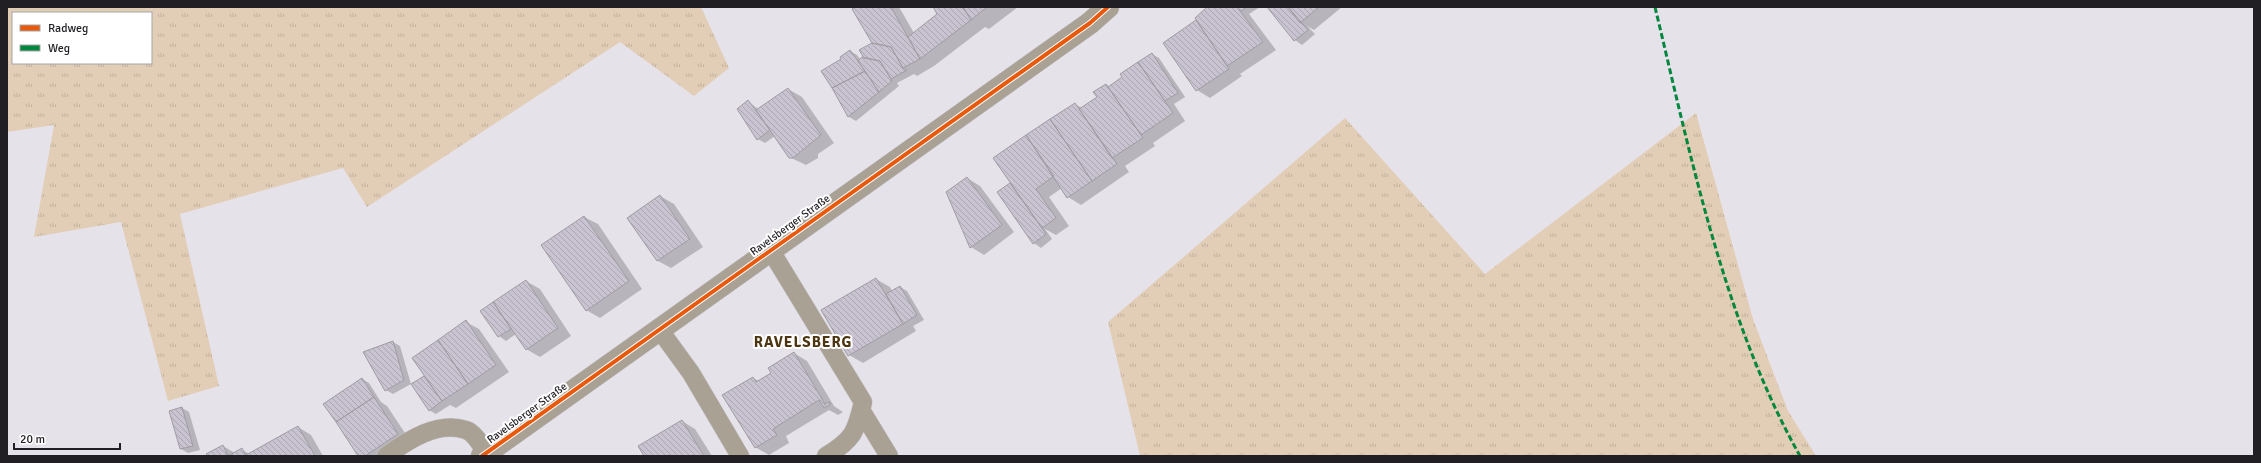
<svg xmlns="http://www.w3.org/2000/svg" width="2261" height="463" font-family="Signika,sans-serif">
<style>
.grass{fill:url(#grass-tufts);fill-rule:evenodd}
.shadow{fill:#0003}
.building{fill:url(#building-back-hatch);stroke:#9f9ca2}
.lines{fill:none;stroke-linecap:round;stroke-linejoin:round}
.lane-casing{stroke:#c3c0c6;stroke-width:19}
.street-casing{stroke:#c3c0c6;stroke-width:23}
.lane{stroke:#aaa195;stroke-width:18}
.street{stroke:#aaa195;stroke-width:22}
.quiet{stroke:#00873e;stroke-width:3;stroke-dasharray:6 3;stroke-linecap:butt}
.cycleway-casing{stroke:#fff;stroke-width:6}
.cycleway{stroke:#e8590c;stroke-width:4}
.labels{text-anchor:middle;dominant-baseline:central;stroke-width:4;stroke-linejoin:round;paint-order:stroke}
.street-label{font-size:11px;fill:#211f24;stroke:#fff}
.district-label{font-size:15px;font-weight:bold;letter-spacing:1px;fill:#4c3611;stroke:#fff}
</style>
<defs>
<pattern id="grass-tufts" width="24" height="20" patternUnits="userSpaceOnUse"><rect width="24" height="20" fill="#e2ceb6"/><path d="M3 7l-1-3M5 7V3M7 7l1-3M15 17l-1-3M17 17v-4M19 17l1-3" fill="none" stroke="#c2b09c"/></pattern>
<pattern id="building-back-hatch" width="6" height="6" patternUnits="userSpaceOnUse"><rect width="6" height="6" fill="#c9c2d1"/><path d="M-1 5l2 2M0 0l6 6M5-1l2 2" fill="none" stroke="#aca6b3"/></pattern>
</defs>
<rect width="100%" height="100%" fill="#e6e2ea"/>
<path class="grass" d="M7 7H701L729 68 694 96 620 42 367 207 343 168 180 214 219 386 168 401 121 222 34 237 54 125 7 132ZM13 13H151V63H13Z
M1696 113 1753 319 1788 411 1816 456H1140L1108 322 1345 118 1485 274Z"/>
<path class="shadow" d="M857 7H899L914 33 938 14 934 7H1018L989 29 985 27 934 66 917 76 914 74 897 83 899 86 856 121 849 117 823 71 843 60 850 51 857 55 861 60 866 59 874 45Z
M1209 7H1260L1249 14 1276 50 1240 74 1242 76 1210 98 1197 90 1165 43 1198 21Z
M1268 7H1342L1314 30 1307 26 1315 34 1302 45 1295 40Z
M1152 54 1159 58 1185 97 1174 104 1185 121 1153 143 1155 146 1125 166 1129 172 1081 205 1068 197 1062 188 1049 197 1069 226 1056 235 1045 229 1052 239 1041 248 1034 243 1010 184 1014 186 1075 104 1082 108 1098 98 1106 85 1110 87 1123 78 1121 75Z
M788 89 802 97 834 143 818 154V158L806 165 789 157 775 136 765 143 758 139 748 101 758 109Z
M967 178 980 186 1014 232 984 255 971 247Z
M660 196 674 204 703 247 671 268 658 261 628 218Z
M584 217 598 224 642 289 600 318 586 310Z
M876 279 890 287 892 291 900 287 907 291 924 320 913 326 916 331 863 363 849 355Z
M526 281 540 289 571 336 540 357 526 349 516 334 506 341 499 336 481 312Z
M466 322 479 329 509 372 456 408 450 405 436 414 429 410 424 377 427 379Z
M393 342 400 346 411 384 393 394 386 390Z
M794 353 807 361 834 406 843 412 838 415 829 410 786 436 789 443 769 455 755 447 753 378 759 381 772 373Z
M362 379 369 383 381 402 387 406 411 442 389 456H360Z
M182 408 189 412 200 450 188 453 181 449Z
M682 421 695 429 712 456H645Z
M298 427 311 435 323 456H209L223 446 235 453 242 450 250 454Z"/>
<path class="building" d="M855 7H891L920 59 903 68 891 47 872 43 852 9Z
M933 7H963L971 20 920 59 908 37 937 14Z
M963 7H987L971 20Z
M1207 7H1237L1263 42 1227 66 1195 18Z
M1237 7H1247L1241 11Z
M1267 7H1288L1308 30 1294 41Z
M1288 7H1319L1300 23Z
M1196 20 1229 69 1196 91 1163 43Z
M872 43 891 47 903 68 907 70 891 79 880 61 864 58 859 50Z
M850 50 865 71 832 88 821 71 841 59 840 57Z
M1152 53 1178 93 1165 101 1138 62Z
M862 57 880 61 892 81 879 92 858 61Z
M1138 62 1173 113 1141 135 1108 87 1122 77 1120 74Z
M865 71 879 92 848 117 832 88Z
M1106 84 1143 138 1112 158 1079 109 1097 97 1093 92Z
M788 88 821 135 793 158H789L756 110Z
M748 100 770 130 757 140 737 109Z
M1075 103 1117 164 1092 181 1050 119Z
M1050 119 1092 181 1067 198 1026 135Z
M1026 135 1054 176 1036 189 1056 218 1042 228 993 158Z
M967 177 1002 225 970 248 946 192Z
M1010 183 1046 234 1033 244 997 192Z
M660 195 690 239 657 261 627 218Z
M584 216 629 281 586 311 541 245Z
M876 278 903 324 848 356 821 310Z
M526 280 558 328 526 350 493 302Z
M900 286 917 315 903 324 886 294Z
M493 302 511 329 498 337 480 311Z
M466 320 496 365 468 384 438 340Z
M438 340 468 384 442 401 412 358Z
M393 341 404 380 385 391 363 352Z
M794 352 825 404 829 402 831 404 824 408 819 400 773 429 777 435 755 448 722 395 753 377 756 382 771 373 768 368Z
M424 376 442 401 429 411 411 384Z
M362 378 374 397 336 422 323 404Z
M374 397 398 434 365 456H358L336 422Z
M182 407 193 446 180 449 169 411Z
M682 420 704 456H644L638 446Z
M298 426 315 456H246V455Z
M223 445 228 456 242 448 246 456H208L206 454Z"/>
<g class="lines">
<defs>
<path id="lane" d="M771 251 863 402C856 432 853 440 826 456
M659 329 691 373 740 456
M861 410 889 456
M386 456C407 441 438 420 466 430 475 433 481 445 486 453"/>
<path id="street" d="M482 456 1090 23 1108 7"/>
</defs>
<use href="#lane" class="lane-casing"/>
<use href="#street" class="street-casing"/>
<use href="#lane" class="lane"/>
<use href="#street" class="street"/>
<path class="quiet" d="M1655 7C1691 157 1724 321 1800 456"/>
<defs>
<path id="cycleway" d="M482 456 1090 23 1108 7"/>
</defs>
<use href="#cycleway" class="cycleway-casing"/>
<use href="#cycleway" class="cycleway"/>
</g>
<g class="labels">
<g class="street-label">
<text transform="translate(790 225) rotate(-36)">Ravelsberger Straße</text>
<text transform="translate(527 413) rotate(-36)">Ravelsberger Straße</text>
</g>
<g class="district-label">
<text x="803" y="342">RAVELSBERG</text>
</g>
</g>
<rect width="2261" height="463" fill="none" stroke="#211f24" stroke-width="16"/>
<rect x="12" y="12" width="140" height="52" fill="#ffffff" stroke="#a6a5a7"/>
<rect x="20" y="25" width="20" height="6" fill="#e8590c" stroke="#a6a5a7"/>
<text x="48" y="32" font-size="12" fill="#211f24">Radweg</text>
<rect x="20" y="45" width="20" height="6" fill="#00873e" stroke="#a6a5a7"/>
<text x="48" y="52" font-size="12" fill="#211f24">Weg</text>
<path d="M14 443v6h106v-6" fill="none" stroke="#211f24" stroke-width="2"/>
<text x="20" y="443" font-size="12" fill="#211f24" stroke="#ffffff" stroke-width="3" paint-order="stroke">20 m</text>
</svg>
